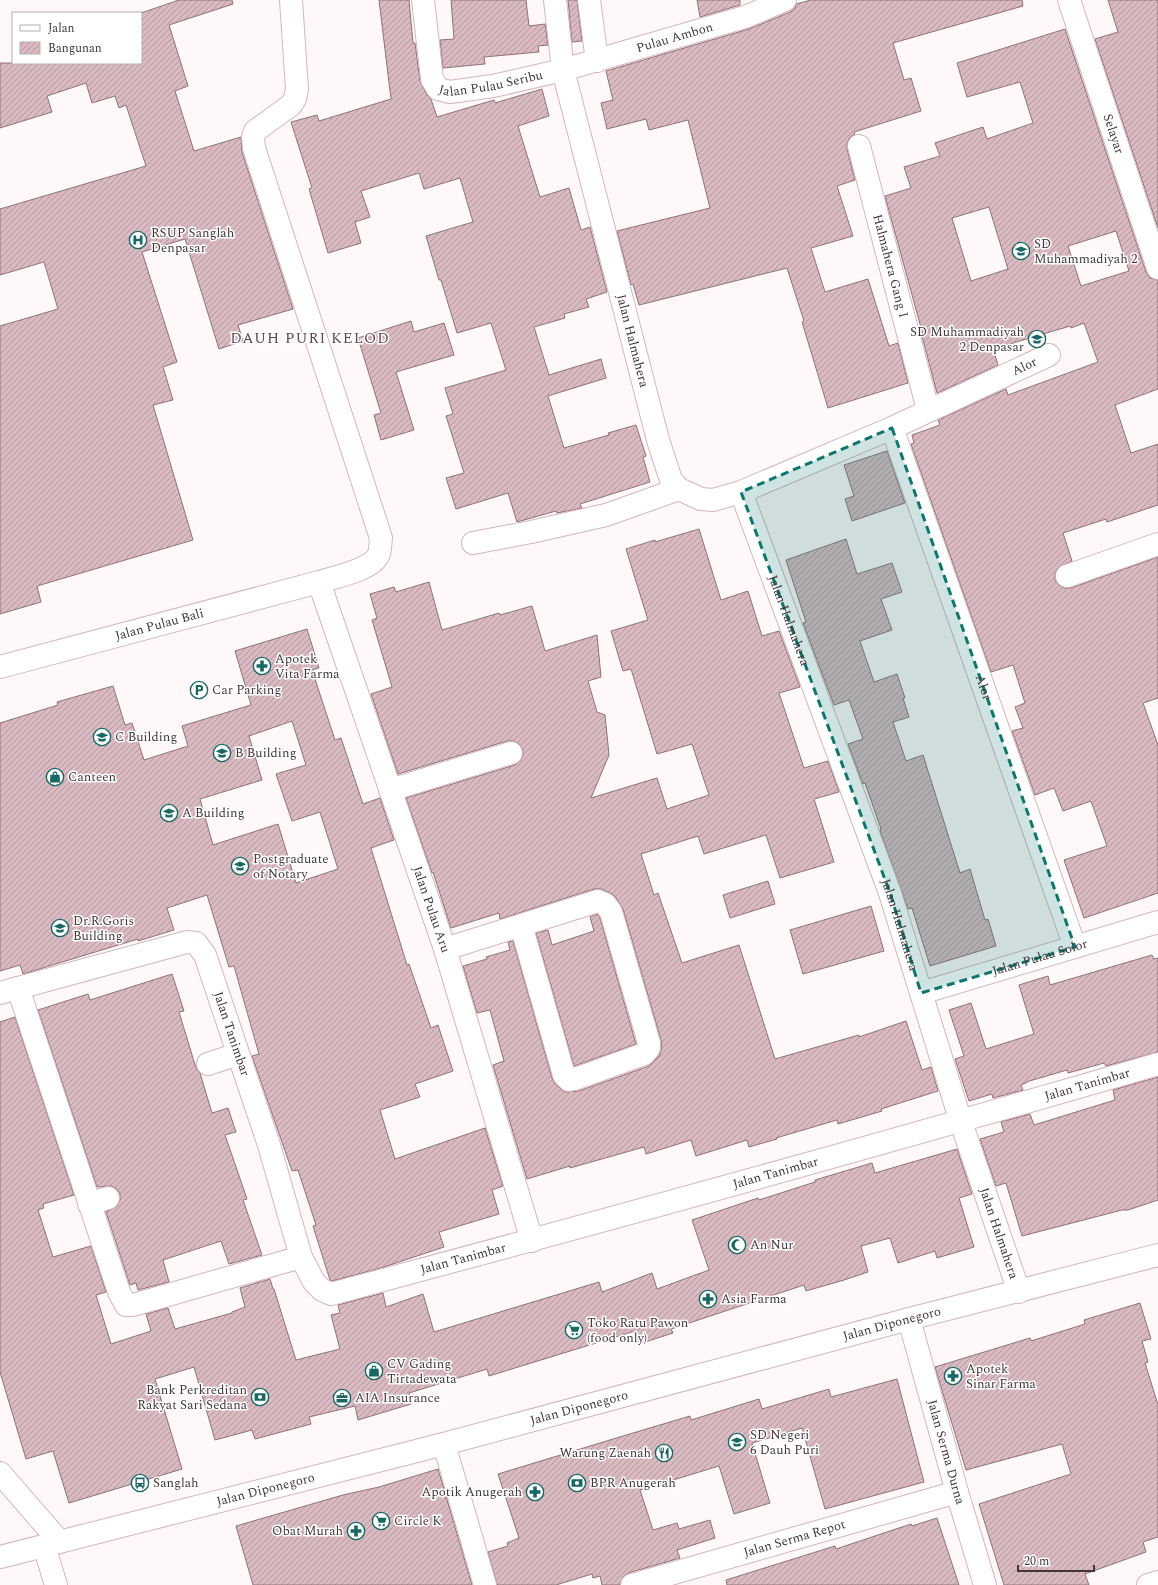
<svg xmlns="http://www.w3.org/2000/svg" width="1158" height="1585" font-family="Spectral,serif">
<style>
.building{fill:url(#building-hatch);stroke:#8f7278;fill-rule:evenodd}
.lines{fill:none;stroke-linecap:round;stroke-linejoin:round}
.minor-casing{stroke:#d5b5bc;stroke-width:24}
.secondary-casing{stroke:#d5b5bc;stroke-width:24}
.minor{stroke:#fff;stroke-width:22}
.secondary{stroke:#fff;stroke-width:22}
.marked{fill:#0f766e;fill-opacity:0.2;stroke:#0f766e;stroke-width:3;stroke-dasharray:8 5;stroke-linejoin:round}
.labels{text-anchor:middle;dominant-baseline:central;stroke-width:3;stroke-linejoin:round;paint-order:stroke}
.street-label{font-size:13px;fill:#433639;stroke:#fff}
.poi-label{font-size:13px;fill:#433639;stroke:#fff;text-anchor:start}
.quarter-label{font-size:15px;letter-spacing:1px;fill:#62474d;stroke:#fff}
</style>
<defs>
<pattern id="building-hatch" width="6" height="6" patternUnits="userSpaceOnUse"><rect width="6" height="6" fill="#dabac1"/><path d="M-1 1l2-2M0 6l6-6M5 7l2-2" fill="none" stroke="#b2989e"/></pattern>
</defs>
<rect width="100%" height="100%" fill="#fff8f9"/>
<path class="building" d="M179 0H232L233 4 169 25 188 86 175 91 194 151 241 137 242 152 293 309 238 325 243 341 219 349 185 239 142 252 177 362 163 367 173 400 153 405 193 540 37 586 41 602 0 614V326L58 309 44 262 0 275V209L146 166 126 105 119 108 115 96 92 103 86 83 47 96 52 112 0 128V63H141V13Z
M379 0H409L413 43H415L420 81 427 95 431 99 437 117 494 100 495 103 542 89 549 116 518 126 540 197 569 188 581 230 590 227 607 292 586 299 589 307 564 314 565 318 534 327 549 375 601 359 606 378 548 396 564 448 609 435 608 433 636 425 646 456 643 457 650 482 580 504 582 508 557 513 556 511 517 522 508 493 456 509 446 478 464 473 446 416 453 414 445 388 506 370 491 323 457 333 441 280H439L426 236 473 222 460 178 424 189 419 173 361 191 370 217 355 222 361 243 328 253 309 189 312 188 291 122 317 115 319 121 391 99Z
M451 0H526L529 26 545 24 548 45 538 46 539 52 484 57 485 64 443 68 440 40 454 39Z
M568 0H577L582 41 572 42Z
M697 0H740V5L700 17Z
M811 0H1022L1023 6 893 43 904 80 911 78 921 111 854 132 855 134 850 137 847 143V149L855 180 837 186 853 236 811 248 825 292 868 279 889 346 898 343 908 383 828 408 802 322 804 321 787 268 639 305 633 284 631 285 617 231 710 208 688 120 649 130 646 119 607 129 601 103 613 100 606 71 749 29 790 12 795 8 796 4Z
M1108 0H1158V228L1095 39 1118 32Z
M1065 29 1146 272 1150 278 1158 280V389L1115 405 1131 453 1158 444V505L1107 522 1106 519 1063 533 1072 561 1058 568 1055 574V580L1059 585 1064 588H1071L1158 557V698L1143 703 1158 745V893L1084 918 1064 860 1107 846 1091 801 1063 811 1054 788 1035 795 1012 731 1023 728 1015 707 1025 703 1013 665 991 672 911 444 914 443 912 435 940 425 938 420 1006 389 1008 395 1098 362 1084 323 1071 328 1070 326 993 349 998 365 937 393 922 336 923 335 885 196 911 188 904 167 940 156 935 143 983 127 987 139 1033 123 1020 82 967 97 957 63ZM989 207 1008 269 971 281 952 218ZM1116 231 1129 271 1081 286 1068 246Z
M411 321 414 332 444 323 454 355 396 372 414 430 381 440 374 415 381 413 358 338Z
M887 451 905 503 852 521 845 499 854 496 844 465Z
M699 529 721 600 748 591 762 636 779 631 800 687 779 693 804 768 828 761 839 792 814 799 834 862 780 878 766 835 704 854 698 836 641 854 654 895 658 893 682 963 739 945 775 1059 859 1035V1037L906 1021 922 1070 931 1067 938 1091 881 1109 882 1111 838 1124 837 1120 776 1138 777 1139 749 1147 747 1140 696 1156 691 1140 646 1154 644 1147 570 1168V1166L527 1179 493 1065 504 1061 490 1010 477 1013 463 966 487 959 486 957 510 950 508 942 513 941 552 1078 555 1084 565 1092 579 1091 649 1066 659 1056 662 1048 661 1040 623 909 615 896 610 893 602 889H594L500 919 499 913 451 928 433 872 432 873 406 798 515 765 520 761 523 755V750L519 744 513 741H507L398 774 371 694 392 687 372 620 377 618 370 594 394 587 396 592 429 582 442 630 499 613 500 615 532 606 545 651 597 635 601 677 588 681 597 712 605 715 609 755 591 798 657 778 667 809 709 795 692 744 657 754 631 669 623 671 611 631 648 620 626 549 655 540V542Z
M846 539 857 574 892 563 902 592 881 599 892 630 860 641 874 682 897 674 905 698H903L909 717 893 722 906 761 923 755 960 873 970 869 985 920 988 919 996 946 930 966 912 908 908 909 881 834 880 829H881L865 783 863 784 848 744 863 739 849 700 834 705 803 623 806 622 786 560Z
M307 629 319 668 312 670 335 740 341 738 363 804 380 798 394 840 371 848 407 965 409 964 431 1028 438 1025 453 1071 415 1084 420 1097 380 1110 395 1159 485 1128 503 1186 492 1190 499 1214 439 1232 444 1247 381 1268 332 1281 330 1280 313 1226 316 1225 298 1170 292 1171 252 1056 259 1054 234 966 229 967 207 895 167 908 174 930 138 941V939L23 974 20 965 0 971V723L58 705 57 702 113 686 125 725 132 723 144 760 188 746 182 726 251 705 235 651ZM292 721 306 765 276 774 292 821 320 812 338 869 296 883 278 824 213 845 200 799 262 780 249 736Z
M768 881 775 904 730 918 723 895Z
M871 906 884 951 803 974 790 930Z
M597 914 600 918 636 1044 574 1066 536 933 548 930 552 945 594 931 590 917Z
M1152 955 1154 959 1158 958V1052L1106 1066 1104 1063 1068 1073 1067 1070 1026 1082V1083L1021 1085 1023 1090 993 1098 992 1094 969 1101 955 1059 964 1056 949 1010 971 1003 986 1049 1034 1034 1019 985 1048 976 1050 985Z
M172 974 184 1011 179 1012 196 1068 200 1073 212 1113 228 1108 236 1132 225 1135 247 1199 243 1200 262 1255 229 1264 221 1241 163 1260 169 1282 138 1290 136 1283 130 1285 106 1212 117 1206 120 1200V1194L117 1189 111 1186 97 1187 38 1010 88 994 90 1000Z
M15 1017 74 1195 43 1204 44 1208 38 1210 53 1257 91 1246 106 1292 96 1295 111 1344 151 1331 146 1314 168 1308 175 1329 232 1313V1312L245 1307 240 1288 270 1279 273 1289H274L296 1360 340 1349 331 1315 340 1313 338 1305 383 1293 386 1307 423 1294 434 1332 599 1282 602 1292 652 1273 657 1289 709 1270 692 1220 758 1198 759 1200 815 1182V1180L872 1163 875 1173 957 1149 972 1194 959 1198 974 1247 937 1258 935 1251 898 1263 890 1238 861 1246 868 1272 844 1280 806 1291 804 1285 671 1329 673 1333 639 1344 635 1331 489 1376 487 1369 409 1393 411 1404 358 1420 355 1406 309 1417 311 1424 255 1439 252 1430 215 1440 194 1367 155 1379 182 1469 69 1503 53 1451 26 1459 0 1372V1022Z
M1158 1077V1200L1128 1210H1122L1022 1236 1006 1183 996 1186 980 1139 1004 1132 1001 1122 1030 1114 1034 1125 1115 1100 1113 1090Z
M1140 1303 1151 1339 1142 1341 1148 1362 1145 1363 1158 1405V1537L1143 1542 1146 1552 1085 1574 1089 1585H1004L979 1504 1071 1474 1062 1444 966 1470 935 1367 1030 1338 1031 1341 1085 1324 1084 1320Z
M897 1379 924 1482 825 1509 802 1428 752 1443 770 1503 734 1514 719 1466 640 1490 653 1530 677 1523 679 1529 710 1520 715 1538 677 1550 680 1558 628 1573 623 1577 620 1585H602L600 1576 593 1578 592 1574 556 1585H497L488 1552 508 1546 507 1543 519 1538 498 1474 623 1436 690 1416 691 1420 759 1399 762 1409 829 1389 831 1397Z
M438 1469 472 1585H253L236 1526 343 1495 379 1487Z
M937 1518 959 1585H727L726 1580 835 1546 836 1549 911 1524 912 1526Z"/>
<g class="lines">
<defs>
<g id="minor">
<path id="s1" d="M423 0 432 79 438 89 450 92 493 86 563 70 745 17 785 0"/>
<path id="s2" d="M555 0 563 70 658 440 671 480 679 489 701 499 713 500 741 492 892 428 1049 355"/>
<path d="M589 0 597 61"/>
<path id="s3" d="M1069 0 1158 268"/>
<path id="s4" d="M859 146 928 410"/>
<path id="s5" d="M892 428 1075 947"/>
<path id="s6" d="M741 492 890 893 961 1122 1019 1292"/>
<path d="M473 543 531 532 606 515 679 489"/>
<path d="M1067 576 1158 544"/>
<path id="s7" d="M319 582 445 949 532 1241"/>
<path id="s8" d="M0 667 319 582C335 577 369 571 378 556 381 551 380 543 381 538L254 148 253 137 255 131 291 105 295 99 297 89 291 0"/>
<path d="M390 790 511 753"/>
<path d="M445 949 598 901 605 904 611 912 649 1043V1048L644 1054 575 1079 569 1080 564 1075 521 925"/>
<path d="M18 988 119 1292 126 1305H133L301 1257"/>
<path id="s9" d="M0 993 187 942 196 943 205 955 269 1145 301 1257 314 1282 322 1290 331 1294C608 1220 883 1144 1158 1064"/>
<path id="s10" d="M921 993 1158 922"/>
<path d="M208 1064 238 1054"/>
<path d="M89 1204 108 1198"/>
<path id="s11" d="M909 1319 957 1492 985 1585"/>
<path d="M444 1444 485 1585"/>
<path d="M0 1473 60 1542"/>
<path d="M44 1546 56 1585"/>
<path id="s12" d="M632 1585 957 1492"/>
<path d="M1148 1585 1158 1582"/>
</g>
<g id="secondary">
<path id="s13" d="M0 1557 444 1444 909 1319 1158 1255"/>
</g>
</defs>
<use href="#minor" class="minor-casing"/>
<use href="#secondary" class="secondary-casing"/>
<use href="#minor" class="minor"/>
<use href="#secondary" class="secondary"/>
</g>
<path class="marked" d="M892 428 1075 947 921 993 890 893 741 492Z"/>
<defs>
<symbol id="hospital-ring" viewBox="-11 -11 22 22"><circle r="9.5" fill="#fff" stroke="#1a6866" stroke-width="1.5"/><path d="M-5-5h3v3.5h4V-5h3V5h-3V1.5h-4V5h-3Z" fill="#1a6866"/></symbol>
<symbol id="school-ring" viewBox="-11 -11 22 22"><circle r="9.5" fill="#fff" stroke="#1a6866" stroke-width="1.5"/><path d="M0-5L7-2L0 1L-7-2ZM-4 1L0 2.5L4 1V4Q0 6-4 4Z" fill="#1a6866"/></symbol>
<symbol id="pharmacy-ring" viewBox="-11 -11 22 22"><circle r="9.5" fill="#fff" stroke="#1a6866" stroke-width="1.5"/><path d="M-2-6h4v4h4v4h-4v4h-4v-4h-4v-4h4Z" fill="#1a6866"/></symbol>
<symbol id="parking-ring" viewBox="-11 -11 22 22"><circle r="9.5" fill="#fff" stroke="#1a6866" stroke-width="1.5"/><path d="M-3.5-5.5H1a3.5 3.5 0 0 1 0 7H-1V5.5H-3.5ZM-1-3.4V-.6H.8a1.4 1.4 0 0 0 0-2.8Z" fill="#1a6866"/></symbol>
<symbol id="university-ring" viewBox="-11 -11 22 22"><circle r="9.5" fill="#fff" stroke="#1a6866" stroke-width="1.5"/><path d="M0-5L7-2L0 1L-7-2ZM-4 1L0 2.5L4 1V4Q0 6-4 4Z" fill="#1a6866"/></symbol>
<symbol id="shop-ring" viewBox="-11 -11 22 22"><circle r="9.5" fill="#fff" stroke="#1a6866" stroke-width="1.5"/><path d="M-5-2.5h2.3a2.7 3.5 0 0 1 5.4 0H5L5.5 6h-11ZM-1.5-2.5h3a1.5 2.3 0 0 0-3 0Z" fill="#1a6866"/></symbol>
<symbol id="mosque-ring" viewBox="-11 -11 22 22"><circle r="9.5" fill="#fff" stroke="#1a6866" stroke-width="1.5"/><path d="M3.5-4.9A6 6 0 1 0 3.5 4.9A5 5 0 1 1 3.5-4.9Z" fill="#1a6866"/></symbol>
<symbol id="supermarket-ring" viewBox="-11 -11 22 22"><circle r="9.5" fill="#fff" stroke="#1a6866" stroke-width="1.5"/><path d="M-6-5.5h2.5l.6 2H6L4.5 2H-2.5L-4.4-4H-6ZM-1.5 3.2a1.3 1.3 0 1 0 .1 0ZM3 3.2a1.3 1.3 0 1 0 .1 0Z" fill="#1a6866"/></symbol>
<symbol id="bank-ring" viewBox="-11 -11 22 22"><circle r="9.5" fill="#fff" stroke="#1a6866" stroke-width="1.5"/><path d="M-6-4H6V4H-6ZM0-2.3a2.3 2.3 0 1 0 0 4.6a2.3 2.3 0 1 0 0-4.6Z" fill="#1a6866"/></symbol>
<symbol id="office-ring" viewBox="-11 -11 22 22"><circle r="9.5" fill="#fff" stroke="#1a6866" stroke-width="1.5"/><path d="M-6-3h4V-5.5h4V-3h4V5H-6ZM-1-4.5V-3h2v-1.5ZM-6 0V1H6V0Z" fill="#1a6866"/></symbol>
<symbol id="restaurant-ring" viewBox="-11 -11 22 22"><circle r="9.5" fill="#fff" stroke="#1a6866" stroke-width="1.5"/><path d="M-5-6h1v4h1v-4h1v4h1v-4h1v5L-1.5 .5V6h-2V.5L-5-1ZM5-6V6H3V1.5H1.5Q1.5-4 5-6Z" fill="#1a6866"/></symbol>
<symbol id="bus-ring" viewBox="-11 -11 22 22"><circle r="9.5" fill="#fff" stroke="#1a6866" stroke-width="1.5"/><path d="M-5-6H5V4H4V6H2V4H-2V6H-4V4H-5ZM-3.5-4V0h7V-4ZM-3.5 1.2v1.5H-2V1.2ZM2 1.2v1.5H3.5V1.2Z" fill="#1a6866"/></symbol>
</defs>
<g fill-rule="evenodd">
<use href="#hospital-ring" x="128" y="230" width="20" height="20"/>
<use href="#school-ring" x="1011" y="241" width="20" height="20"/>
<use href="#school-ring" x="1027" y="329" width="20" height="20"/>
<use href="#pharmacy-ring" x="252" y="656" width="20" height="20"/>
<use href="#parking-ring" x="189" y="680" width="20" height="20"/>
<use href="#university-ring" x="92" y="727" width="20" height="20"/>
<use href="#university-ring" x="212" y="743" width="20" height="20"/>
<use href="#shop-ring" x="45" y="767" width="20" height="20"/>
<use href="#university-ring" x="159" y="803" width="20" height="20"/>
<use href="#university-ring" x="230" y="856" width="20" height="20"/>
<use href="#university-ring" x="50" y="918" width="20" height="20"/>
<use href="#mosque-ring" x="727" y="1235" width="20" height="20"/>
<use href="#pharmacy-ring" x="698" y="1289" width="20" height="20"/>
<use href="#supermarket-ring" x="564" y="1320" width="20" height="20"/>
<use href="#shop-ring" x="364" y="1361" width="20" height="20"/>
<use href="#pharmacy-ring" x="943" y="1366" width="20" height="20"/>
<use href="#bank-ring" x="250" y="1387" width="20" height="20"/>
<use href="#office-ring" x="332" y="1388" width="20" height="20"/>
<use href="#school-ring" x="727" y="1432" width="20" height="20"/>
<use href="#restaurant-ring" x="654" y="1443" width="20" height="20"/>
<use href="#bus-ring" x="130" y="1473" width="20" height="20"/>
<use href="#bank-ring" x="567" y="1473" width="20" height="20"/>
<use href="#pharmacy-ring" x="525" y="1482" width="20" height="20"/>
<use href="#supermarket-ring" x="371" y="1511" width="20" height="20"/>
<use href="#pharmacy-ring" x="346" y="1521" width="20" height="20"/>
</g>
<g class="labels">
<g class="street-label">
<text stroke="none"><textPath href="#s1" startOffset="335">Pulau Ambon</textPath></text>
<text stroke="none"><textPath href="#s1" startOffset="145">Jalan Pulau Seribu</textPath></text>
<text stroke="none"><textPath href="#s3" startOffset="141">Selayar</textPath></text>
<text stroke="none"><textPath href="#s4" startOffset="124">Halmahera Gang I</textPath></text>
<text stroke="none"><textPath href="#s2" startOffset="350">Jalan Halmahera</textPath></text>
<text stroke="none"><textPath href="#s2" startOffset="882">Alor</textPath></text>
<text stroke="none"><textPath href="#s6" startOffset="137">Jalan Halmahera</textPath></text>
<text stroke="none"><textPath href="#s8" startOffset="165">Jalan Pulau Bali</textPath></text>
<text stroke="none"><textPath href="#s5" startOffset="275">Alor</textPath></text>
<text stroke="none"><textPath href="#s7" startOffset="346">Jalan Pulau Aru</textPath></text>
<text stroke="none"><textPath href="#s6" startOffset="461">Jalan Halmahera</textPath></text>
<text stroke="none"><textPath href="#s10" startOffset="124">Jalan Pulau Solor</textPath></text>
<text stroke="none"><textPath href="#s9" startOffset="301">Jalan Tanimbar</textPath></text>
<text stroke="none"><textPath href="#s9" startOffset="1369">Jalan Tanimbar</textPath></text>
<text stroke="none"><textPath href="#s9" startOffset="1045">Jalan Tanimbar</textPath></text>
<text stroke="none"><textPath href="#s6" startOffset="785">Jalan Halmahera</textPath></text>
<text stroke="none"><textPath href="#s9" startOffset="721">Jalan Tanimbar</textPath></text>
<text stroke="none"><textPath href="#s13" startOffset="922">Jalan Diponegoro</textPath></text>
<text stroke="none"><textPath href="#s13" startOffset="598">Jalan Diponegoro</textPath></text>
<text stroke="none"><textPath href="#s11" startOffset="138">Jalan Serma Durna</textPath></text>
<text stroke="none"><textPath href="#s13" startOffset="274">Jalan Diponegoro</textPath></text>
<text stroke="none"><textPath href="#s12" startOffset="169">Jalan Serma Repot</textPath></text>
</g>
<g class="poi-label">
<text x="151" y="233">RSUP Sanglah<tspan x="151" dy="15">Denpasar</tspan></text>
<text x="1034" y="244">SD<tspan x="1034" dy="15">Muhammadiyah 2</tspan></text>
<text x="1024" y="332" text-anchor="end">SD Muhammadiyah<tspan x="1024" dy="15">2 Denpasar</tspan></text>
<text x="275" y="659">Apotek<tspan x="275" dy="15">Vita Farma</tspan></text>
<text x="212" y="690">Car Parking</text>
<text x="115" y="737">C Building</text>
<text x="235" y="753">B Building</text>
<text x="68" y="777">Canteen</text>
<text x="182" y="813">A Building</text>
<text x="253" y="859">Postgraduate<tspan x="253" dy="15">of Notary</tspan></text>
<text x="73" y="921">Dr.R.Goris<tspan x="73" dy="15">Building</tspan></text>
<text x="750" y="1245">An Nur</text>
<text x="721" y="1299">Asia Farma</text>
<text x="587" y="1323">Toko Ratu Pawon<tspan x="587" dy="15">(food only)</tspan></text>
<text x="387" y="1364">CV Gading<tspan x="387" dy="15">Tirtadewata</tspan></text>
<text x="966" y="1369">Apotek<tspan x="966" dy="15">Sinar Farma</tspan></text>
<text x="247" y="1390" text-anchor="end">Bank Perkreditan<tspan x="247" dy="15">Rakyat Sari Sedana</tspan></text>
<text x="355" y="1398">AIA Insurance</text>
<text x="750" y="1435">SD Negeri<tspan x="750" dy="15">6 Dauh Puri</tspan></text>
<text x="651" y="1453" text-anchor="end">Warung Zaenah</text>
<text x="153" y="1483">Sanglah</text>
<text x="590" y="1483">BPR Anugerah</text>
<text x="522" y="1492" text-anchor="end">Apotik Anugerah</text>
<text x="394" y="1521">Circle K</text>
<text x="343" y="1531" text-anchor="end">Obat Murah</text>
</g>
<g class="quarter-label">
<text x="310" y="338">DAUH PURI KELOD</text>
</g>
</g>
<rect x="12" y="12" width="130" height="52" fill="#ffffff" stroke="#b4afb0"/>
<rect x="20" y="25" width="20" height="6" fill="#ffffff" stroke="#b4afb0"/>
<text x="48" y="32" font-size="12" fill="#433639">Jalan</text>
<rect x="20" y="42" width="20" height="12" fill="url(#building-hatch)" stroke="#b4afb0"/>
<text x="48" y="52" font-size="12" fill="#433639">Bangunan</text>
<path d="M1018 1565v6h76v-6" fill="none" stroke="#433639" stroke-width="2"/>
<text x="1024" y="1565" font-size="12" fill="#433639" stroke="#ffffff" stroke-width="3" paint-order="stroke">20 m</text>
</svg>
